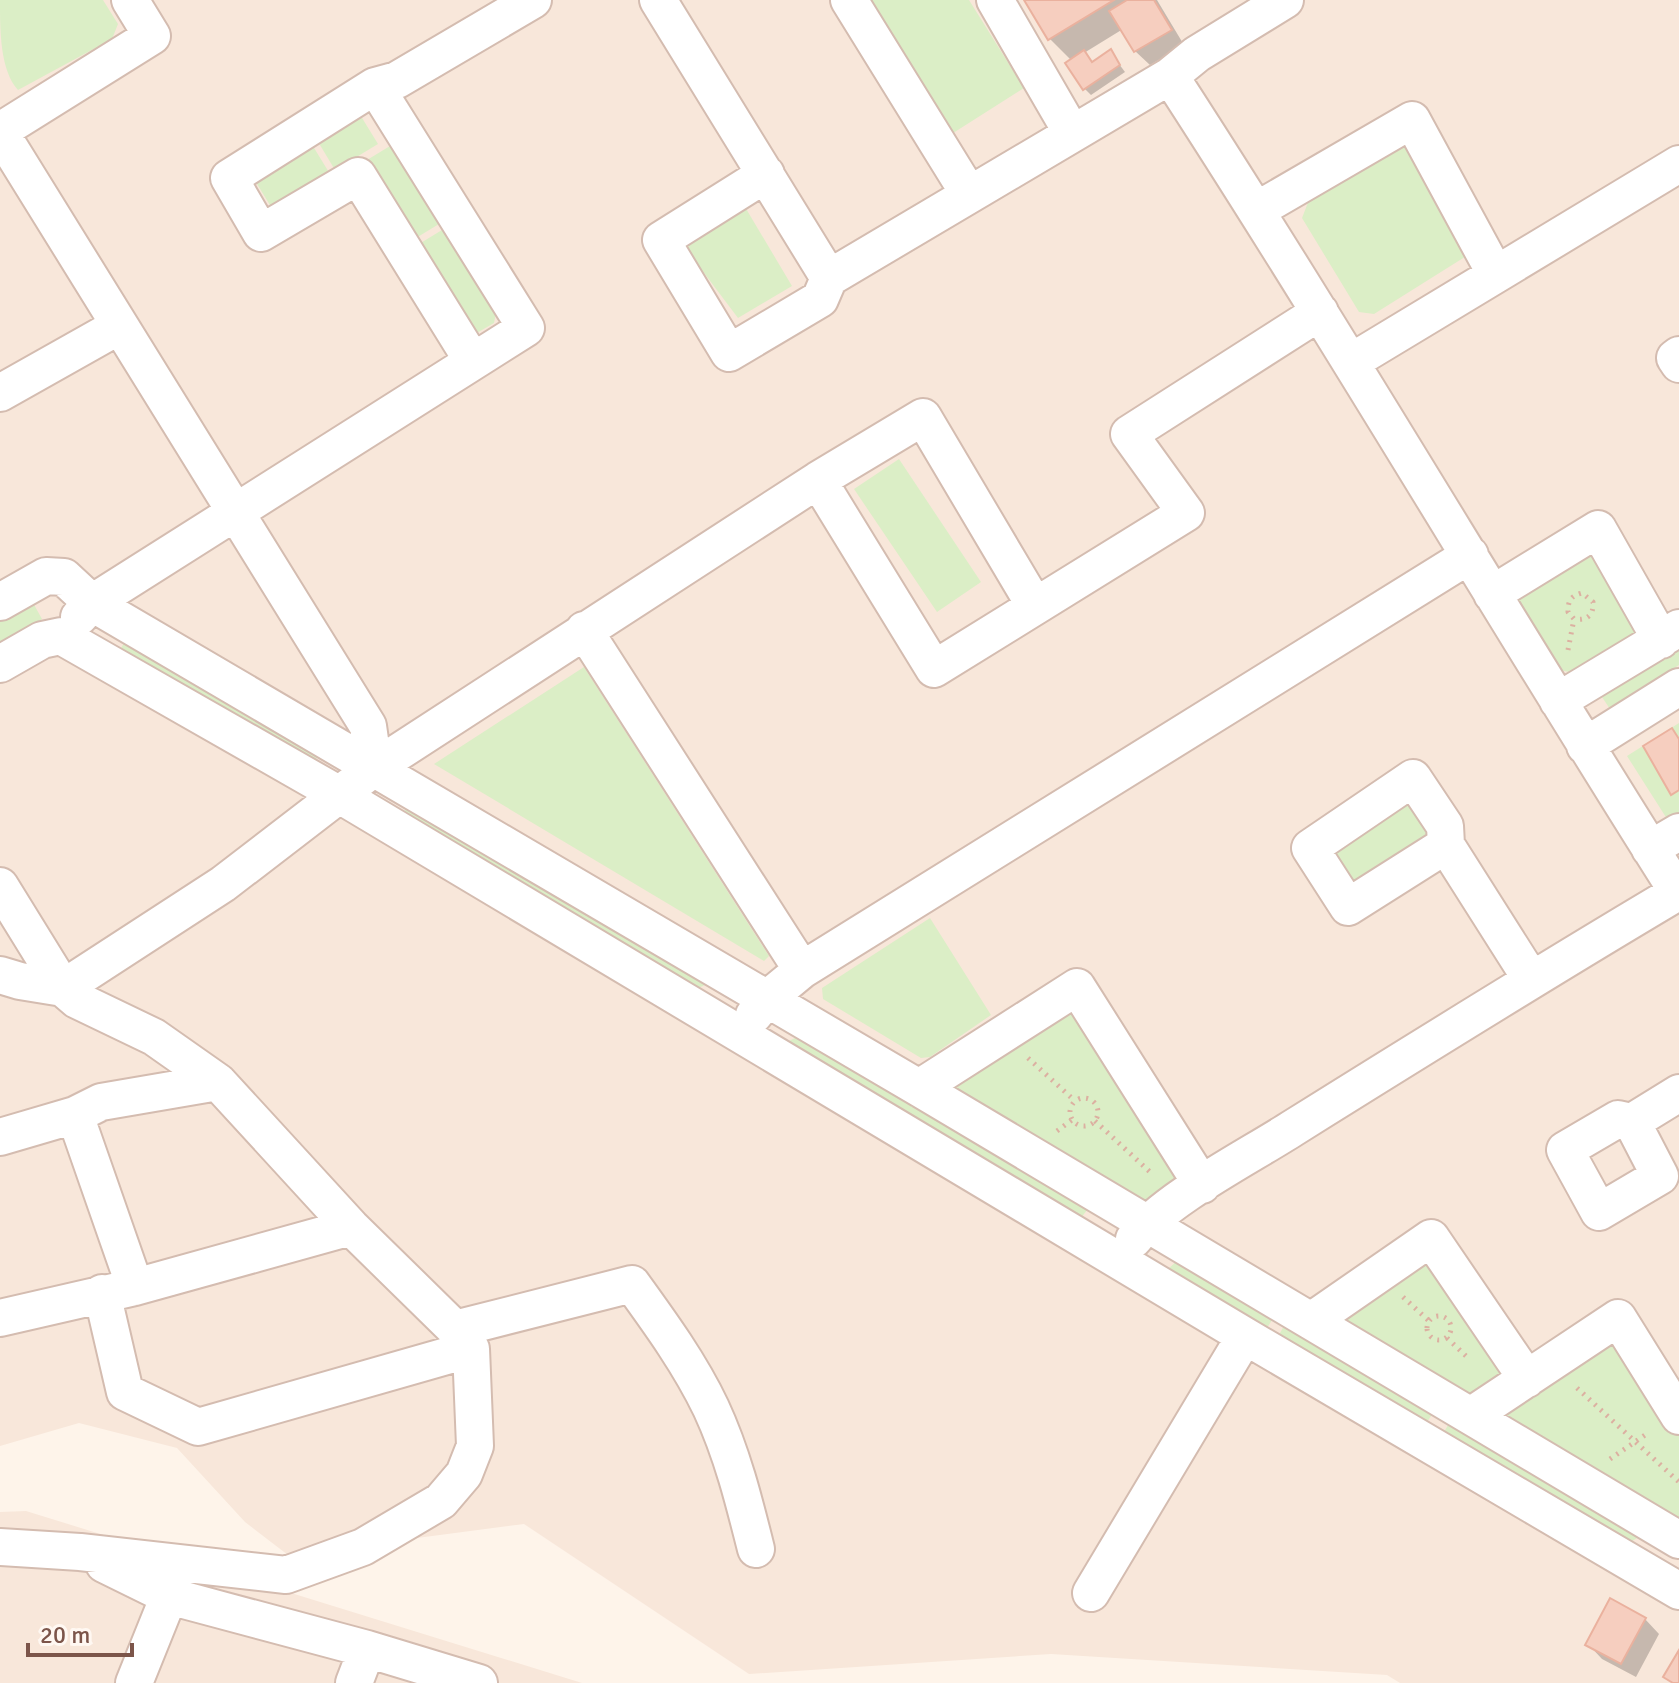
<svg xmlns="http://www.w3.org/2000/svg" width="1679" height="1683" font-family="Signika,sans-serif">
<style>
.residential{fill:#f8e7da}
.green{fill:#dbeec6}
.shadow{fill:#0003}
.building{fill:#f6cebf;stroke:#eab19e;stroke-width:2}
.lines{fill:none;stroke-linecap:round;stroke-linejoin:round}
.minor-casing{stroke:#d4bcb0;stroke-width:40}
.path{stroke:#dcb0a1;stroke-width:5;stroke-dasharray:2 6;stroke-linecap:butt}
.minor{stroke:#fff;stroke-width:36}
</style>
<rect width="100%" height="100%" fill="#fef4ea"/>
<path class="residential" d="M0 0H1679V1683H1400L1387 1675 1051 1654 749 1674 524 1524 288 1555 245 1522 177 1448 79 1423 0 1446Z
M26 1511 582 1683H0V1512Z"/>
<path class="green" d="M0 0H103L118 24 112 39 18 90C0 70 0 31 0 0Z
M866 0H969L1024 88 950 135Z
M359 113 378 144 335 170 317 140Z
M1401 137 1468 255 1374 314 1359 312 1302 218 1314 187Z
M311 143 330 174 273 210 254 179Z
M390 146 439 224 416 238 367 160Z
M745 207 792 286 738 318 683 245Z
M442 230 496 313 494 323 475 334 419 244Z
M899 459 981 582 937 612 854 489Z
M1588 543 1639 635 1569 672 1560 670 1514 600Z
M32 601 42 619 0 644V620Z
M124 643 319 754 314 763 119 652Z
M1679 649V665L1610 709 1602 697Z
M584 667 769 956 764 961 434 764Z
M1679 723V816L1669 822 1627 756Z
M1405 792 1437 832 1355 894 1323 854Z
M409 805 712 982 698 988 402 814Z
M930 918 991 1015 930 1057 921 1058 823 999 822 988Z
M1069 1004 1185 1175 1143 1203 956 1091V1075Z
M799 1036 1090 1206 1081 1218 787 1042Z
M1424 1252 1504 1374 1471 1397 1346 1325 1345 1306Z
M1179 1259 1275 1315 1267 1328 1168 1269Z
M1286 1322 1435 1410 1427 1422 1279 1335Z
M1618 1338 1679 1434V1519L1505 1414Z
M1451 1420 1642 1535 1629 1543 1444 1432Z"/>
<path class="shadow" d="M1026 0H1157L1184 45 1150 65 1135 51 1123 29 1084 53 1093 63 1110 52 1125 72 1091 95 1084 88 1072 61 1050 39Z
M1645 1619 1659 1634 1636 1677 1602 1659 1588 1644Z"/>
<path class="building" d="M1024 0H1114L1048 40Z
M1127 0H1154L1172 30 1134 52 1109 11Z
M1111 49 1120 65 1083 90 1065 63 1084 50 1092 62Z
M1672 728 1679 739V790L1671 795 1643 746Z
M1610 1598 1646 1618 1621 1664 1585 1645Z
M1679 1650V1683H1673L1663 1677Z"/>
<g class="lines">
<defs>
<path id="minor" d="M658 0 829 278
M849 0 969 194
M995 0 1072 133
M1170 76C1345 346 1507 623 1679 894
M0 131 152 36 130 0
M0 132 368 726 374 768
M766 174 661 240 729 353 820 299 829 278 1170 76 1197 54 1285 0
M1257 210 1412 120 1495 273
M1679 355 1675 358 1679 364
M472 360 358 176 261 233 229 178 375 86 397 80 533 0
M1351 362 1679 164
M0 393 119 326
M818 480 923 417 1035 606
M1492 594 1598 529 1661 640
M0 602 46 576 64 577 92 603 919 1088 1679 1540
M79 617 92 603 526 328 375 86
M584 630 802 970
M0 664 42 640 61 636 338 794 1245 1336 1679 1591
M1558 701 1679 628
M1585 746 1679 687
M1446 845 1348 907 1310 848 1413 778 1445 826 1446 845 1531 979
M1650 849 1679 832
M0 886 63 988 77 1000 154 1037 218 1082 351 1227 455 1329 471 1349 475 1446 464 1474 441 1501 363 1547 286 1575 80 1552 0 1547
M0 975 20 981 63 988 223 884 374 768 818 480 934 669 1186 513 1129 434 1320 312
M754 1015 767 999 802 970 1470 555
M919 1088 1077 987 1202 1185
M75 1115 135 1287
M1632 1122 1660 1176 1599 1212 1565 1150 1618 1119 1632 1122 1679 1093
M0 1137 75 1115 101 1102 218 1082
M1134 1239C1165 1199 1248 1157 1293 1128 1421 1048 1548 969 1678 892
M102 1293 125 1392 198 1427 471 1349
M0 1318 135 1287 351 1227
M1311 1321 1431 1238 1527 1379
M455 1329 632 1284C661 1324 690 1364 711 1408 732 1453 744 1501 756 1549
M1472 1415 1618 1318 1679 1416
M104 1564 169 1596 367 1649 479 1683
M1091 1593 1245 1336
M134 1683 169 1596
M354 1683 367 1649"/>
</defs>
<use href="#minor" class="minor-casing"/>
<path class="path" d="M1568 650 1574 619 1568 612C1568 600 1571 596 1582 593L1593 602C1594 615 1587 621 1574 619
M1028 1058 1075 1101
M1070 1112a14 14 0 1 1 28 0a14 14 0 1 1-28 0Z
M1095 1121 1150 1172
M1057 1131 1072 1120
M1403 1297 1429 1321
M1427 1328a12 12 0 1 1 24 0a12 12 0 1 1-24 0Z
M1447 1338 1466 1356
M1577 1388 1679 1482
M1610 1459 1648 1433"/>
<use href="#minor" class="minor"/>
</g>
<path d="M28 1643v12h104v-12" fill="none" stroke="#7c554a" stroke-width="4"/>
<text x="40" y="1643" font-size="24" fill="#7c554a" stroke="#fff8f2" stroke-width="6" paint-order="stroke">20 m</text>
</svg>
